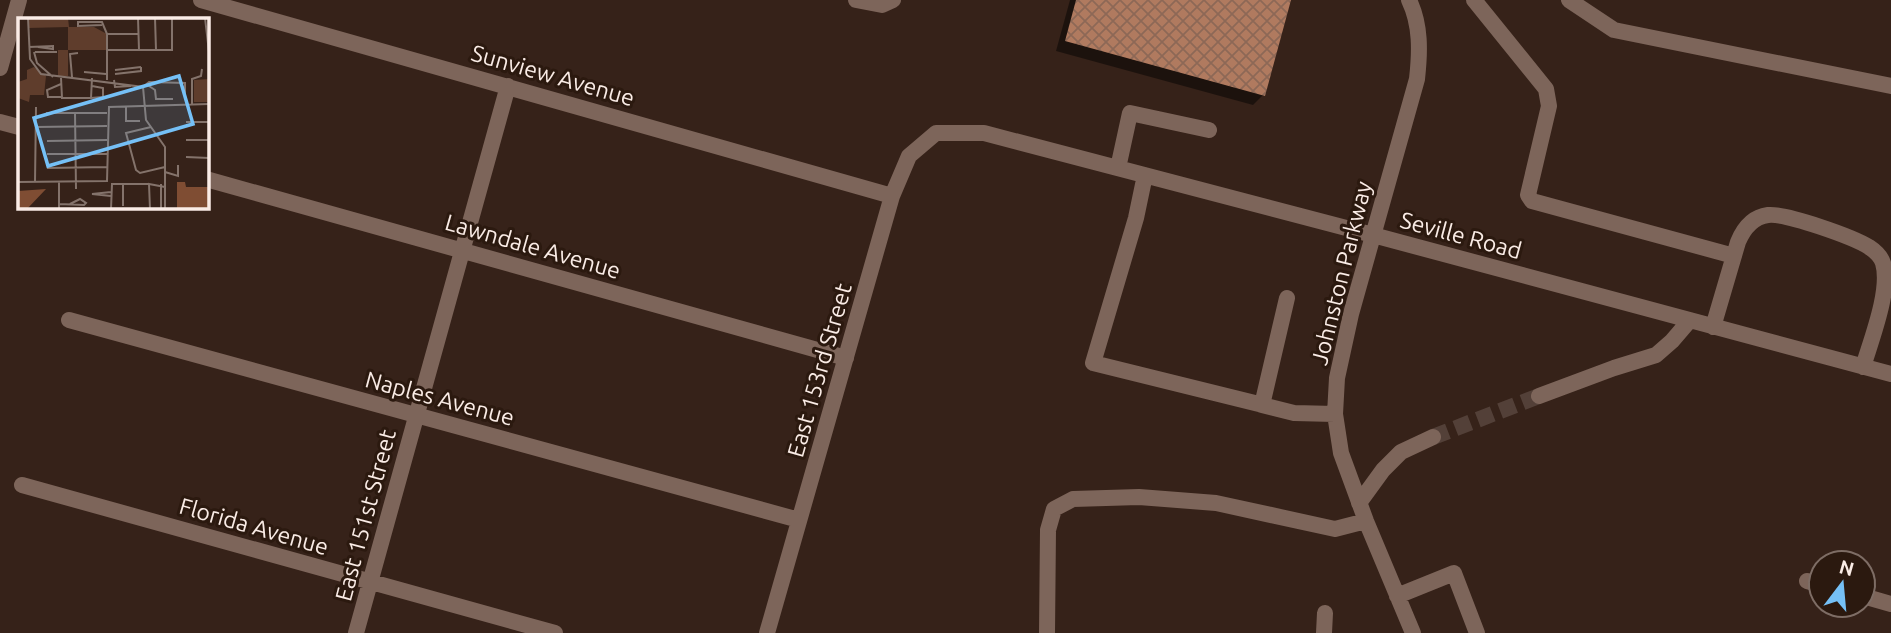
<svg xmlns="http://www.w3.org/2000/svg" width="1891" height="633" font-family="Ubuntu,sans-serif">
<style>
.shadow{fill:#0007}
.building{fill:url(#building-cross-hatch)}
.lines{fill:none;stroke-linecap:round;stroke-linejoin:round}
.minor-tunnel{stroke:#534038;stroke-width:16;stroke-dasharray:16 8;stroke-linecap:butt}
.minor{stroke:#7d655a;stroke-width:16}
.labels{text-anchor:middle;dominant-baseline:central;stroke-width:6;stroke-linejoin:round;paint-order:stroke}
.street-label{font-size:23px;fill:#faece6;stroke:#2b190f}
.inset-road{fill:none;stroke:#84736b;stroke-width:2}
.view{fill:#75c0f6;fill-opacity:0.15;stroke:#75c0f6;stroke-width:3.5}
.inset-edge{fill:none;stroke:#faece6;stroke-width:3.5}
</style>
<defs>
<pattern id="building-cross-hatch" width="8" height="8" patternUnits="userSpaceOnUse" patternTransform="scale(1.75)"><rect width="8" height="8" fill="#b07a5f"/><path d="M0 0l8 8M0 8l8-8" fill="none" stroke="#8d6856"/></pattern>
</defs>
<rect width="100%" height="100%" fill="#362219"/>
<path class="shadow" d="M1070 0H1289L1263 95 1253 105 1056 51Z"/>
<path class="building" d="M1076 0H1291L1265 96 1065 41Z"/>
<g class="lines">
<path class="minor-tunnel" d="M1433 437 1539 396"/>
<path class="minor" d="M201 0 892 196
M856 0 882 5 893 0
M1409 0C1421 25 1420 52 1417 79L1351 314 1337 378 1335 414 1341 453 1366 521 1413 633
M1474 0 1546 89 1549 106 1528 195 1532 201 1734 256
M1569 0 1614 30 1891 86
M0 68 19 0
M0 122 19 127
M1118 168 1130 113 1209 130
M1145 175 1136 218 1093 363 1263 405
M206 179 846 358
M1287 298 1262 405 1294 413 1335 414
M69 320 799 520
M1713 327 1738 242C1743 230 1752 217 1768 215 1786 213 1853 237 1869 247 1875 251 1881 257 1883 263 1891 290 1871 340 1863 367
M1539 396 1614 368 1656 355 1672 341 1690 320
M22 485 555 633
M1359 503 1383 470 1401 452 1433 437
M1807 581 1821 585
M1397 596 1454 573 1477 633
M1863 596 1891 604
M356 633 508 86
M767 633 892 196 909 156 936 133H984L1373 235 1891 374
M1047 633 1048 530 1054 509 1073 499 1139 497 1216 503 1335 529 1366 521
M1324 633 1325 613"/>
</g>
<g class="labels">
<g class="street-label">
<text transform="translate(553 75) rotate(16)">Sunview Avenue</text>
<text transform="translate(1461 235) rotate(15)">Seville Road</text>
<text transform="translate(533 246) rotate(16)">Lawndale Avenue</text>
<text transform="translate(1341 273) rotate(-76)">Johnston Parkway</text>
<text transform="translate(819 370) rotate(-74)">East 153rd Street</text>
<text transform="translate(440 398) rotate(15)">Naples Avenue</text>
<text transform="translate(365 515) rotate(-75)">East 151st Street</text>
<text transform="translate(254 526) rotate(16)">Florida Avenue</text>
</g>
</g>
<g transform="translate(18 18)">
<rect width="191" height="191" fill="#362219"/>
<path d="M10 0H50L51 9H76L89 16V32H50V58H40V32H50V9L10 10ZM16 49 28 58 26 77H12L11 84 0 80V64L9 61V52ZM191 61V84H176V62Z" fill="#5f3d2c"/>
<path d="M159 164H167L168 169H191V191H159ZM28 171 9 191H0V173Z" fill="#7f4d33"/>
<path class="inset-road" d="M10 0 12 41 23 56 125 69 128 102 147 129V191M120 0 121 32M137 0 138 32M187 0 191 34M84 7 60 8V4H84L89 16V62M89 16H120M11 29 35 28V31L20 29M89 32H154V0M16 34 19 45 35 59M17 34H39M97 52 123 49M66 54 88 56M97 56 123 53V49M54 59 52 36 60 35M43 60 44 80H73L74 60M96 62 97 69 113 68M43 66 29 72 30 79H43M128 66 137 72 138 81H155M125 69 131 64 167 65V80M73 80 85 79V70L74 68M174 87V61L183 58 184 51M108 88V103H122M28 95H89M57 95 58 171M168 104H191M18 109 89 108M133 109 108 115 118 152 122 155 147 149M168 122H191M29 123 89 122M29 136H89M168 139 191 140M29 150 89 149M147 154 160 158V147M41 163V191M0 164 89 163 91 89 191 86M17 164 18 89M105 166V188M143 166V191M93 174 74 176 93 178M41 186 66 187 68 185 62 181 52 186M93 191 94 166H131M132 191 131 166 147 169"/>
<path class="view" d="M161 58 175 106 30 148 16 100Z"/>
<rect width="191" height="191" class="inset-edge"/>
</g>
<g transform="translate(1842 584) rotate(16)"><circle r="33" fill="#2b190f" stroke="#7e6d65" stroke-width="2"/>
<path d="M0-5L12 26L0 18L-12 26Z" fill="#75c0f6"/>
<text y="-10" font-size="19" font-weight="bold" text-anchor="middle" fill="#faece6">N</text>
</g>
</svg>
